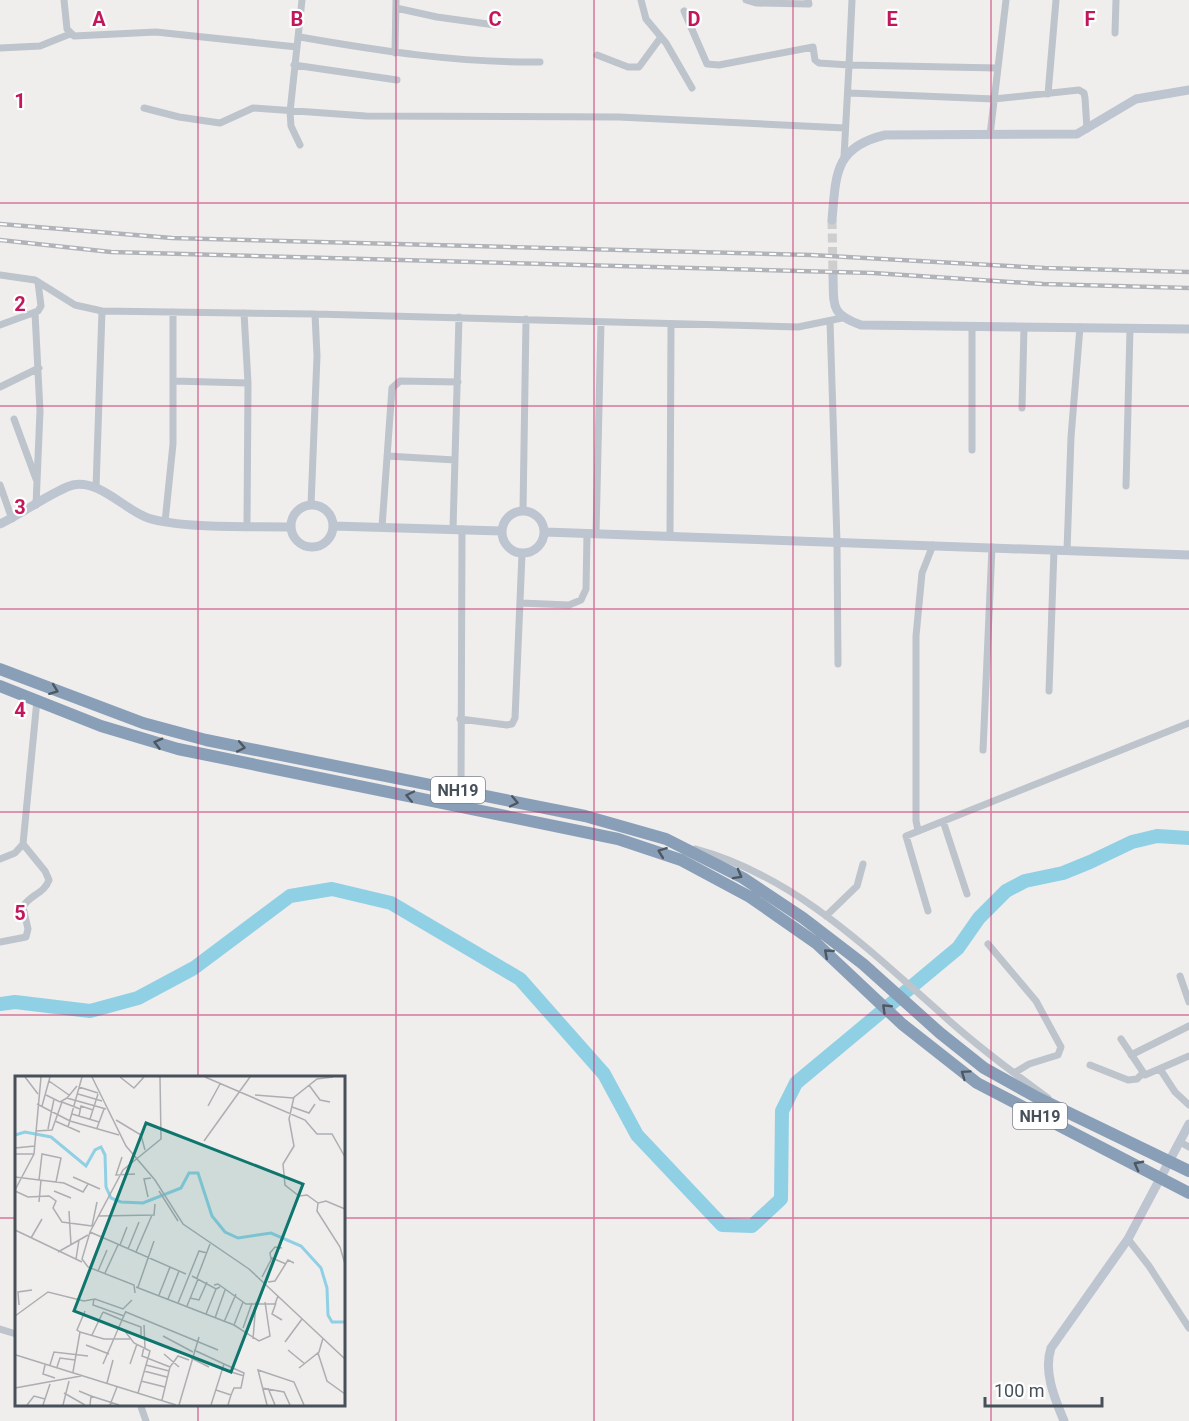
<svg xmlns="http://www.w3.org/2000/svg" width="1189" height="1421" font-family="Roboto,sans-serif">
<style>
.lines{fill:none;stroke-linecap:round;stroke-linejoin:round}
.river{stroke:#90d0e4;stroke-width:14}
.secondary-tunnel{stroke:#cececf;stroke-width:9;stroke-dasharray:9 4.5;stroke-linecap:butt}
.street{stroke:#bdc4cb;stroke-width:7}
.secondary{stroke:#bdc5d0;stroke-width:9}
.highway{stroke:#899fb8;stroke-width:12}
.rail-casing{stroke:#b0b3b7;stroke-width:4.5}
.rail{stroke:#fff;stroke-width:2;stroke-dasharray:7;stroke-linecap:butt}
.oneway{stroke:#4e5862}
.grid{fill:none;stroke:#c2185b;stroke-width:1.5;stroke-opacity:0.55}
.labels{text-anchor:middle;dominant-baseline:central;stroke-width:4.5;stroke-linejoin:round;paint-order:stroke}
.shield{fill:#fff;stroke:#7e848b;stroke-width:1.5}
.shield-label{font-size:16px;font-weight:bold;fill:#475059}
.inset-river{fill:none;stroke:#90d0e4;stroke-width:3}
.inset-road{fill:none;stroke:#acaeb2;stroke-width:1.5}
.view{fill:#0f766e;fill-opacity:0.15;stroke:#0f766e;stroke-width:3}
.inset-edge{fill:none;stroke:#475059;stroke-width:3}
.grid-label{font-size:20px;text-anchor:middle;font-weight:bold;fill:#c2185b;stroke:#fff;stroke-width:4.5;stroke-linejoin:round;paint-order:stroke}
</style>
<rect width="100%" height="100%" fill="#f0eded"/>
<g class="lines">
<path class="river" d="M0 1004 15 1002 90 1011 138 998 194 968 290 896 332 889 391 903 520 979 604 1074 637 1135 722 1225 752 1226 781 1199 782 1111 796 1083 958 948 979 918 1006 891 1025 881 1063 873 1090 862 1132 842 1157 836 1189 838"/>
<path class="secondary-tunnel" d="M832 220 833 275"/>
<path class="street" d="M64 0 67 29 74 36 156 32 297 47
M641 0 646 19 666 43 692 88
M746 0 756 3 809 4 808 0
M852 0 849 65 997 68
M396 8 437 17 495 25
M684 11 707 64 719 65 813 47 815 60 819 63 849 65 844 157
M1115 33 1116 0
M300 37C380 51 459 63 540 62
M0 48 40 46 70 34
M395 53 396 0
M597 55 628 67H639L661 37
M294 65 397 80
M849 93 994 99 1079 90 1084 93 1085 98 1087 129
M1048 94 1056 0
M144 108 179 117 220 123 253 108 366 116 619 117 845 128
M990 135 1006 0
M300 145 291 126 290 112 302 0
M0 275 35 280 75 305 102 311 315 314 798 327 842 318
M35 313 40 411 36 505
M244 313 248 383 247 525
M830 321 837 542 838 664
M0 325 38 311 41 306 38 282
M173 381 248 383
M0 387 39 368
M1022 408 1024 327
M14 419 36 479
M972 450V327
M387 456 455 460
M0 485 12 519
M1126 486 1130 329
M96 488 102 311
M311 505 317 356 315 314
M523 511 526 319
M165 522 173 444V312
M382 527 392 388 400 381 458 382
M453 529 459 317
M596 534 601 322
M670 536 671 325
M1067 551 1071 437 1080 327
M521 603 569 605 581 600 586 589 587 534
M1049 691 1054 550
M460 719 507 725 512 724 515 718 522 554
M983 750 992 547
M461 791 462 529
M943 821 967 894
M918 830 916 821V636L922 573 933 545
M695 849C795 876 868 949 944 1016 977 1046 1012 1072 1048 1098
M0 859 15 853 23 844 37 700
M928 911 906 836 1189 723
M826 916 857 886 863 864
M0 942 26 937 28 929 23 907C29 895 44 894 49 880L45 871 23 844
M988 944 1036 1001 1061 1047 1058 1055 1029 1064 1014 1073
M1180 976 1189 1002
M1121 1039 1145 1075 1189 1056
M1131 1055 1189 1026
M1090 1065 1128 1080 1137 1079 1142 1074
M1160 1069 1175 1092 1189 1105
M1180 1142 1189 1147
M1128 1239 1149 1266 1189 1328
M0 1329 16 1334
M140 1404 146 1421"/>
<path class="secondary" d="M832 220C836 175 834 147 885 135L1077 134 1136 99 1189 90
M833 275C834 306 830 314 861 325L1189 329
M291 526a21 21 0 1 1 42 0a21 21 0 1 1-42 0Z
M502 532a21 21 0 1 1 42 0a21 21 0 1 1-42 0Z
M0 524C20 515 56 489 73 485 99 479 125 510 148 518 183 529 252 526 291 527
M333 526 501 531
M545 532 1189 555
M1064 1421C1055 1399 1043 1372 1051 1348L1128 1239 1189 1124"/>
<path class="highway" d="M0 669 143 723 206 740 585 816 666 839 743 878 803 918 863 964 940 1033 984 1068 1038 1098 1189 1171
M0 686 101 726 178 749 618 839 681 860 750 897 816 943 902 1024 977 1083 1189 1193"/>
<defs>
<path id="rail" d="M0 224 172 238 811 255 1045 268 1189 272
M0 240 111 252 873 273 1043 284 1189 288"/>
</defs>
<use href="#rail" class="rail-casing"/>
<use href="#rail" class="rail"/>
</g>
<defs><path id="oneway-chevron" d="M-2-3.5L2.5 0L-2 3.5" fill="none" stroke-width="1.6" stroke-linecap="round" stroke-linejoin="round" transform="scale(1.5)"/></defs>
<g class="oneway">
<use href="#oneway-chevron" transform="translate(54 690) rotate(21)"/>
<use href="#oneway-chevron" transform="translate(158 743) rotate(-165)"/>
<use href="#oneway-chevron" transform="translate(241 747) rotate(11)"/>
<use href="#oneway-chevron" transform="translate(410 796) rotate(-168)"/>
<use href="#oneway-chevron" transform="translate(514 802) rotate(12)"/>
<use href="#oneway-chevron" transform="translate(662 852) rotate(-159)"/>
<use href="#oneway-chevron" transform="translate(738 875) rotate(29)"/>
<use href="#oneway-chevron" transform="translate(828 953) rotate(-139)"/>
<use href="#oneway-chevron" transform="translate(886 1008) rotate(-136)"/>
<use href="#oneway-chevron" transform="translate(965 1074) rotate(-145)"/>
<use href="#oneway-chevron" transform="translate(1138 1165) rotate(-152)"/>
</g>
<path class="grid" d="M198 0V1078M396 0V1421M594 0V1421M793 0V1421M991 0V1421M0 203H1189M0 406H1189M0 609H1189M0 812H1189M0 1015H1189M0 1218H16M344 1218H1189M198 1404V1421"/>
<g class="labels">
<g class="shield">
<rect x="431" y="777" width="54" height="26" rx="4.5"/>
<rect x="1013" y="1103" width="54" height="26" rx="4.5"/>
</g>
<g class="shield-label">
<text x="458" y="790">NH19</text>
<text x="1040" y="1116">NH19</text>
</g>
</g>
<g transform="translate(15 1076)">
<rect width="330" height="330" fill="#f0eded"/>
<path class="inset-river" d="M0 59 10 56 36 61 71 90 80 74 86 71 90 79 91 111 96 122 106 126 128 127 166 112 174 97H183L197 140 210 156 223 162 256 157 286 170 306 192 312 212 313 239 317 246H330"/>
<path class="inset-road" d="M10 1 23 18M77 1 111 70 140 104 168 148 234 193 330 283M105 1 119 12 129 1M190 1 290 44 302 58H317L330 81M34 5 54 19M294 9 305 24 315 26M62 10 52 22 91 33M64 11 83 17M63 18 87 25M31 19 45 26 52 22M240 19 278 22 302 3 318 1M279 21 274 43 279 70 268 88 270 109 284 120 292 119 303 127M22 28 55 45 104 59M27 30 35 1M193 30 205 8M277 31 294 37 300 28M57 38 84 46M64 40 66 30 78 34M75 43 83 18M101 44 126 59 130 74M40 45 65 56M53 51 67 1M82 52 89 33M33 53 39 23M21 55 37 54 47 26 65 33M189 65 235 1M0 72 20 70M0 78H19M107 81 101 99 120 98M0 101 49 107 68 116 73 108M58 101 85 113M24 104 27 78 46 82 41 106M0 114 19 78 26 1M0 115 13 121 34 120 41 125 38 132 47 146 77 150M39 115 56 122M144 115 163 145M133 121 129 103 136 102M24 126 26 104M330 133 311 125 303 127 302 135 325 171 330 188M54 135 56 169M84 140 139 139 140 128M77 150 82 126M0 154 67 186M75 156 171 198M16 162 27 143M105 169 112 151M113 173 124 146M43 176 73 159M121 176 137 139M61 183 64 164M256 183 255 177 260 171 267 172M75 191 95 140M83 195 92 174M90 197 103 169M177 200 201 213 205 211M247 201 257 182 271 188M182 202 195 168M253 206 260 205 273 184 279 187M199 209 203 208 231 228H260L263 220M121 211 219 249 244 265 255 260 250 226M123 211 139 165M120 217 119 209 73 191 67 183 75 156 108 94 146 63 145 1M144 219 155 191M175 222 184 224 192 206M79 223 78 229 109 240M153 223 164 195M163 227 184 175 192 177M261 227 257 238 267 244M4 229 3 216 17 214M172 230 183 203M111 235 107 244 126 251V259M88 236 107 244 88 288M111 236 203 274M191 238 201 213M0 240 33 216 69 225 80 223 108 233 117 224M200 242 210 214M209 246 221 218M129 249 130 272M219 249 228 226M228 252 237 227M109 254 119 267 135 275 123 317M65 256 62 254 70 235M77 259 88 236M148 260 178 276M238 263 241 226M270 266 287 243M71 269 94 278M129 271 127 280 155 291 147 324M179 274 209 288 196 329M273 274 290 288M303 277 312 305 330 318M149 278 164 291M1 279 161 329M176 282 194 291M115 288 122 268M209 288 229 297 226 312H219L216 319M30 289 28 298 40 302M35 289 39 276 73 280M131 289 154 295M42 291 45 282 60 284M155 291 163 280 174 284M284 292 304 276 308 262M207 293 229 300M129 295 152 301M58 296 65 256 89 263H115M126 305 150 311M92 307 98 284M0 312 66 300M247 312 269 316 275 329M253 312 260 329M201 314 216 319 213 329M64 315 76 320 75 329M49 317 70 329M76 320 104 329M12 329 19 320 30 323M28 329 35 308M48 329 54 305M95 329 102 311M164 329 184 261M252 329 243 294 279 306 289 329"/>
<path class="view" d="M131 47 288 108 216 296 59 235Z"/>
<rect width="330" height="330" class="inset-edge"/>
</g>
<g class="grid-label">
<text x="99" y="26">A</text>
<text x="297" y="26">B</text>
<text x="495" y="26">C</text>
<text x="694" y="26">D</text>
<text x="892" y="26">E</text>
<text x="1090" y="26">F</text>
<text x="20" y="108">1</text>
<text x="20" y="311">2</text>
<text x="20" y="514">3</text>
<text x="20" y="717">4</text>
<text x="20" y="920">5</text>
</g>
<path d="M985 1397v9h117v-9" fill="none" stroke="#475059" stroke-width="3"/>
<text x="994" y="1397" font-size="18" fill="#475059" stroke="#ffffff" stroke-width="4.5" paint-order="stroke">100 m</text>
</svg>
